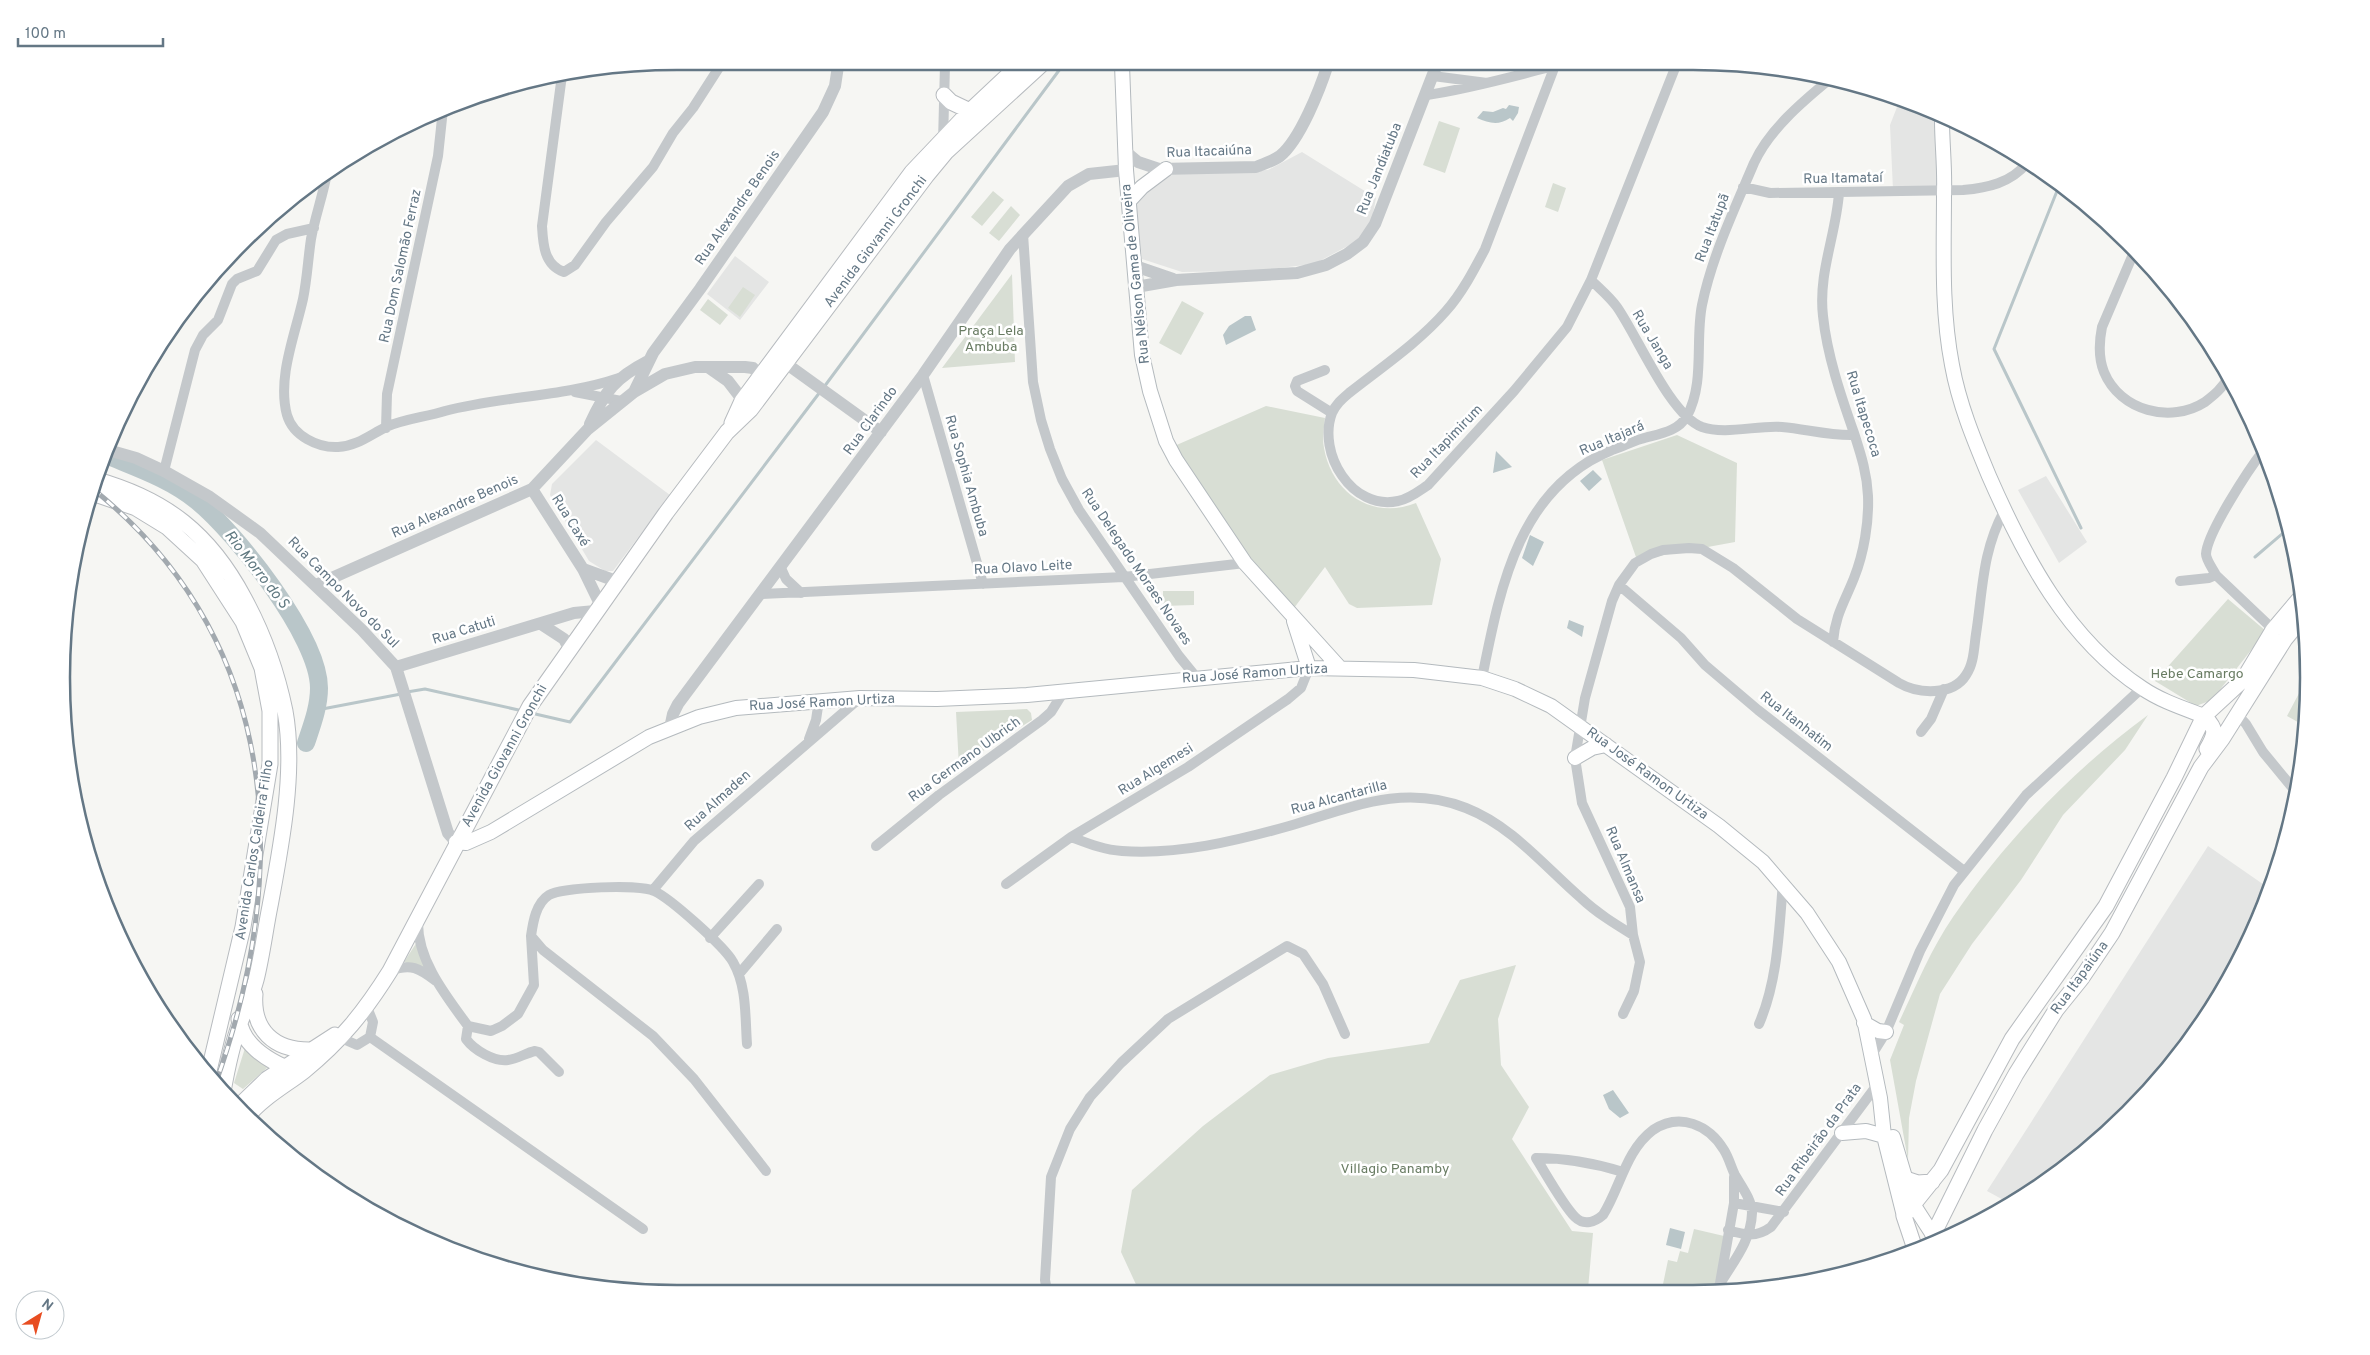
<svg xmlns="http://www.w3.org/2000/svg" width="2370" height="1355" font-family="Overpass,sans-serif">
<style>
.built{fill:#e4e5e4}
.green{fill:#d8ded4}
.water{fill:#b9c6c9}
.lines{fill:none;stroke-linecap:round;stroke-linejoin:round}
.stream{stroke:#b9c6c9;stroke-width:3}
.river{stroke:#b9c6c9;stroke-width:18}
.secondary-casing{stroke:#b4babe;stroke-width:16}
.primary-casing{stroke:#b7bbbf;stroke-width:17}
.minor{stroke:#c4c8cb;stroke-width:10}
.tertiary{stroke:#c4c8cb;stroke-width:12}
.secondary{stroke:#fff;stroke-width:14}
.primary{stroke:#fff;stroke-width:15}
.rail-casing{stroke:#a2a9af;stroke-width:5}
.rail{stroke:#fff;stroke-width:3;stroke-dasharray:9;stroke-linecap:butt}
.labels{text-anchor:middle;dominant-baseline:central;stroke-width:5;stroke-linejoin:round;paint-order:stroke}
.street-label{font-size:14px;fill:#647785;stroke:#fff}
.park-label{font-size:14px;fill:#697c63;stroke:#fff}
.water-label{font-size:15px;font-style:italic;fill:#607981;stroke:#fff}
.rim{fill:none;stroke:#647785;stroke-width:2.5}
</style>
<rect width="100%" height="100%" fill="#f6f6f3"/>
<path class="built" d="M1899 102 1939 118 1940 191 1893 190 1890 125Z
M1302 152 1376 198 1371 224 1361 239 1314 264 1251 271 1182 272 1142 259 1136 200 1168 174 1268 170Z
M735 256 769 282 740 320 707 294Z
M596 440 670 495 613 571H605L589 561 550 495 552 484Z
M2046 476 2087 542 2059 563 2018 490Z
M2208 846 2270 889 2226 986 2128 1113 2035 1190 2009 1203 1987 1191Z"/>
<path class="green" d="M1439 121 1460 128 1445 173 1423 165Z
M1553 183 1566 188 1558 212 1545 207Z
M993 191 1004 200 982 226 971 217Z
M1011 206 1020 215 999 241 989 233Z
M1012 274 1015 362 942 368Z
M743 287 755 295 740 317 728 308Z
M708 299 728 315 720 325 700 310Z
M1182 301 1204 313 1181 355 1159 343Z
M1266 406 1325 418C1324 428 1322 438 1324 448 1332 494 1373 520 1416 503L1441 559 1432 605 1357 608 1349 604 1325 567 1291 612 1255 570 1172 447Z
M1677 435 1737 463 1735 542 1637 560 1602 460Z
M1163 591H1194V605L1163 606Z
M2228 599 2266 631 2212 700 2196 706 2155 681Z
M2306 680 2305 726 2287 716Z
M1027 709 1031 713 1032 720 959 766 956 712Z
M2148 715 2125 750 2063 815 2021 880 1972 944 1940 994 1916 1081 1909 1118 1908 1160 1890 1060 1904 1025 1899 1022C1916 986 1931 949 1953 917 2004 842 2075 768 2148 715Z
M417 942 432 975 404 962Z
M1516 965 1498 1019 1501 1065 1529 1107 1512 1139 1572 1231 1593 1233 1588 1289 1139 1291 1121 1252 1132 1190 1203 1126 1270 1075 1328 1058 1429 1043 1460 980Z
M245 1048 250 1055 268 1067 243 1089 234 1083Z
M1694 1229 1724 1236 1716 1285 1713 1289H1662L1668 1260 1677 1262 1680 1251 1688 1253Z"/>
<path class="water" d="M1509 105 1519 107 1518 113 1513 121 1510 118C1498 126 1489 123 1477 118L1483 111 1493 112 1503 108 1506 109Z
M1245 316H1251L1256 330 1226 345 1223 335 1229 326Z
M1496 451 1512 467 1493 473Z
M1593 470 1602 479 1589 491 1580 481Z
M1530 535 1544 542 1533 566 1522 558Z
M1569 620 1584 626 1582 637 1567 628Z
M1613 1090 1629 1113 1620 1118 1609 1109 1603 1095Z
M1670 1228 1685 1232 1681 1249 1666 1245Z"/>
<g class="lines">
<path class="stream" d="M2059 186 1994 349 2081 528
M824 387 1063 65
M2255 557 2289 528
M407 692 425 689 523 711
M317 710 401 694
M531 713 570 722 820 392"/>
<path class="river" d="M106 455C137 468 170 479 197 501 236 533 319 637 319 688 319 707 312 725 306 743"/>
<defs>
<path id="secondary" d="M1122 65 1126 170 1142 355 1150 391 1166 441 1176 460 1245 563 1340 668
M1942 120C1942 144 1945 168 1944 192 1944 250 1941 308 1952 365 1959 404 1974 440 1989 476 2024 556 2067 639 2142 688 2161 701 2183 708 2204 716
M1129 201 1142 187 1166 169
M1294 621 1309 668
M1575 758 1592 748 1606 745
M456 842 466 843 491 832 649 737 699 717 736 708 860 698 937 699 1027 695 1309 668 1414 670 1482 678 1515 689 1551 706 1719 826 1763 862 1807 913 1839 962 1864 1019 1880 1098 1884 1136 1904 1216
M1864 1023 1878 1031 1886 1032
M1842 1133 1866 1131 1884 1136
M1893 1137 1913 1204 1933 1235"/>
<path id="primary" d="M944 95 951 102 970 111
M732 423 742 401 912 172 970 111 1019 65
M97 480C167 500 210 534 244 598 263 633 277 672 285 711 296 770 281 847 270 906 265 931 262 956 256 980 252 995 245 1009 240 1023 232 1045 227 1069 223 1092
M92 493 136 508 167 527 203 560 243 622 262 668 270 711V764L243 927 208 1075
M2204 716C2217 729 2216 733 2207 749
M255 994C252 1030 274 1050 309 1050
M239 1019C242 1045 269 1061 291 1070
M238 1107 267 1079 335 1035
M247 1117C262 1098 286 1085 304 1071 341 1041 365 1011 390 971L530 706 666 513 727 432 751 409 927 175 946 152 1041 65
M1906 1179 1918 1183 1932 1182
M1935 1239 1933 1235 1985 1130 2016 1074 2056 1010 2081 979 2112 933 2201 767 2222 739 2285 639 2304 616
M1915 1249 1904 1216 1941 1170 2012 1039 2106 906 2174 778 2204 716 2243 680 2273 630 2301 597"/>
</defs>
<use href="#secondary" class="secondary-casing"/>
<use href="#primary" class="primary-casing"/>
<path class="minor" d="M1556 63 1485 249C1474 270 1462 293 1446 311 1419 342 1382 367 1349 393 1342 399 1336 404 1332 413 1317 453 1352 511 1398 501 1409 499 1419 491 1428 485L1514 391 1567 327 1591 280 1677 63
M562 75 542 226C543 244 544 265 564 272L575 265 606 222 653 167 673 133 693 108 720 66
M1433 76 1487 83
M1427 95C1475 88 1520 74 1567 63
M943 142 945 65
M327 173C323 195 315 217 311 239 308 259 307 280 303 299 295 335 277 378 287 415 293 436 318 448 338 447 357 446 370 435 386 427 404 419 426 417 445 411 502 396 563 397 619 378
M1743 187 1770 193 1963 190C1987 188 2011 183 2027 163
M1023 234 1033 382 1041 420 1050 449 1062 479 1079 510 1179 656 1196 677
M2134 252 2102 327C2099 342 2098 357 2104 372 2120 411 2171 424 2205 402 2214 395 2223 388 2228 377
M1591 280C1600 289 1610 297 1617 307 1638 337 1670 415 1702 427 1725 435 1758 425 1782 427 1806 429 1830 436 1854 435
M1325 370 1297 381 1295 386 1297 391 1332 413
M923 375 983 584
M575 392 621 401
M386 428 387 394 438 156 443 109
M164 471 195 350 203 335 218 320 232 284 237 279 257 271 276 240 287 234 314 228
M781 568 786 579 801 593
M2216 575C2213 569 2206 560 2206 554 2207 533 2249 469 2263 451
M2180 581 2209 578 2216 575 2276 632
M1619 585 1681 638 1705 665 1758 710 1964 871
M761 594 1124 577 1245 563
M1833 642C1835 615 1845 601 1854 578 1864 553 1869 522 1868 496 1867 473 1861 455 1854 433 1841 396 1827 355 1823 316 1818 273 1836 235 1839 193
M1482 678C1500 589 1518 488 1612 450 1622 447 1631 442 1641 439 1657 434 1677 433 1687 416 1705 383 1695 340 1702 305 1712 256 1735 208 1754 163 1769 130 1802 102 1830 79
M2237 714 2246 724 2263 752 2296 792
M1921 732 1931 719 1944 689
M809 739 816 720 819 700
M1071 837C1087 843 1104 850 1122 851 1178 855 1236 841 1289 826 1350 808 1403 783 1466 808 1512 826 1544 866 1581 898 1597 913 1615 924 1633 935
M876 846 939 795 1042 720 1051 712 1064 691
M1006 884 1071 837 1188 767 1288 699 1301 688 1309 668
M653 890 694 841 860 698
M418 921C417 960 446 996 468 1026L491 1031 502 1026 518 1014 534 985 531 936
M710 938 759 884
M390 971C411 963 419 968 436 981
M739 974 777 929
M1623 1014 1634 991 1640 962 1633 935 1630 907 1582 803 1575 758 1585 698 1612 601 1619 585 1635 563 1651 554 1663 550 1689 548 1702 549 1733 568 1797 619 1899 683C1918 694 1953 696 1966 675 1974 664 1974 647 1976 634 1983 589 1982 552 2004 511
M1759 1024C1778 980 1779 930 1783 882
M468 1026 466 1039C474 1050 494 1062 508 1060 517 1059 526 1053 535 1051L539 1052 559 1072
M370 1037 643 1229
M341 1038 357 1045 370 1037 373 1022 367 1007
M747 1044C745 1017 747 986 733 962 725 947 670 898 654 891 640 884 562 887 549 895 536 903 533 922 531 936L543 950 653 1036 694 1079 766 1171
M1871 1056 1886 1032 1920 951 1954 885 2026 795 2142 688
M1536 1158C1546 1174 1563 1205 1575 1217 1584 1226 1595 1222 1603 1215 1620 1188 1626 1150 1653 1130 1680 1112 1709 1125 1724 1150 1729 1158 1731 1167 1735 1175 1742 1187 1752 1200 1752 1213 1751 1243 1731 1264 1717 1289
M1536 1158C1567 1158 1594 1163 1623 1172
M1734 1203 1784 1212
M1728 1230C1745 1235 1756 1238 1771 1227L1877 1085
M1720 1283 1734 1203V1177
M1047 1291 1045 1280 1051 1177 1070 1129 1090 1097 1121 1063 1168 1019 1287 946 1303 954 1323 984 1345 1034"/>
<path class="tertiary" d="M1126 152 1138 162 1159 169 1256 167C1264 164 1273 161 1280 156 1300 140 1320 89 1328 64
M1135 266 1173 279
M1136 287 1176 280 1297 273 1326 265 1347 254 1363 242 1375 224 1437 64
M784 362 881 432
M708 367 728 381 748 407
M634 392 665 374 695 367H745L753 368 766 382
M590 424C605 391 615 378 648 361
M108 450 136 458 164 471 210 497 260 533 362 630 396 667 448 833 456 842
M532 489 583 569 600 604
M583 569 616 581
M316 585 532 489 588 429 634 392 653 353 700 289 823 112 835 86 838 66
M541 624 564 639 569 648
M396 667 574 613 595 611
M670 728 673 714 678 704 923 375 1010 249 1068 186 1089 174 1126 170"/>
<use href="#secondary" class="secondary"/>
<use href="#primary" class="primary"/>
<defs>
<path id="rail" d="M93 489C282 641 293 870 215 1085"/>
</defs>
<use href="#rail" class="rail-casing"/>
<use href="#rail" class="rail"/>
</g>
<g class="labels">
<g class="street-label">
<text transform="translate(1209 152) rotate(-2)">Rua Itacaiúna</text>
<text transform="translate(1380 169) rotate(-68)">Rua Jandiatuba</text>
<text transform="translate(1843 179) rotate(-1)">Rua Itamataí</text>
<text transform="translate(738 208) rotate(-55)">Rua Alexandre Benois</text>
<text transform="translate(1713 228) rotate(-69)">Rua Itatupã</text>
<text transform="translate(876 242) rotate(-53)">Avenida Giovanni Gronchi</text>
<text transform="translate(401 266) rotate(-78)">Rua Dom Salomão Ferraz</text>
<text transform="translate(1136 274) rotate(-96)">Rua Nélson Gama de Oliveira</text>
<text transform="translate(1652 340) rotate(59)">Rua Janga</text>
<text transform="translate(1863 414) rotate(73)">Rua Itapecoca</text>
<text transform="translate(871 421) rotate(-54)">Rua Clarindo</text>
<text transform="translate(1612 439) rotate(-23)">Rua Itajará</text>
<text transform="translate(1447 442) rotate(-46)">Rua Itapimirum</text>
<text transform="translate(966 476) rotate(74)">Rua Sophia Ambuba</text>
<text transform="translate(455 507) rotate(-24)">Rua Alexandre Benois</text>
<text transform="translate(570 521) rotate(58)">Rua Caxé</text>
<text transform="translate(1136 567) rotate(56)">Rua Delegado Moraes Novaes</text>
<text transform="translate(1023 568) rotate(-3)">Rua Olavo Leite</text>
<text transform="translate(343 593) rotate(45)">Rua Campo Novo do Sul</text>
<text transform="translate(464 631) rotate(-17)">Rua Catuti</text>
<text transform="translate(1255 674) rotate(-4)">Rua José Ramon Urtiza</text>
<text transform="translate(822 703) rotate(-3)">Rua José Ramon Urtiza</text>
<text transform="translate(1796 722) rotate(38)">Rua Itanhatim</text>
<text transform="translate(505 756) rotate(-61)">Avenida Giovanni Gronchi</text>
<text transform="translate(965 760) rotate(-36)">Rua Germano Ulbrich</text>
<text transform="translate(1156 770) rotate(-32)">Rua Algemesi</text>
<text transform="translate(1647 774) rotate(36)">Rua José Ramon Urtiza</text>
<text transform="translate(1339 798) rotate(-15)">Rua Alcantarilla</text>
<text transform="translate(718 801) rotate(-42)">Rua Almaden</text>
<text transform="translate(255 850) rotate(-81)">Avenida Carlos Caldeira Filho</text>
<text transform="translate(1625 865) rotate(67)">Rua Almansa</text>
<text transform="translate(2080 978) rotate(-54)">Rua Itapaiúna</text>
<text transform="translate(1819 1140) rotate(-54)">Rua Ribeirão da Prata</text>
</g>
<g class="park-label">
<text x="991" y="331">Praça Lela<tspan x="991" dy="16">Ambuba</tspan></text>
<text x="2197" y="674">Hebe Camargo</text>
<text x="1395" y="1169">Villagio Panamby</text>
</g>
<g class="water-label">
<text transform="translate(256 570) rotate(52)">Rio Morro do S</text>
</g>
</g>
<path d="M0 0H2370V1355H0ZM677 70H1693A607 607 0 0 1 2300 677V678A607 607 0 0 1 1693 1285H677A607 607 0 0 1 70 678V677A607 607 0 0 1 677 70Z" fill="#fff" fill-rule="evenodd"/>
<path class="rim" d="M677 70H1693A607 607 0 0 1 2300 677V678A607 607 0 0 1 1693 1285H677A607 607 0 0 1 70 678V677A607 607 0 0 1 677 70Z"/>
<g transform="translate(40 1315) rotate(37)"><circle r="24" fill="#ffffff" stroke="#c1c9ce"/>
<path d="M0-4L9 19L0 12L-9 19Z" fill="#e84d21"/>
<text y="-8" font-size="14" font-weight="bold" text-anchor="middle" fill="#647785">N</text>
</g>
<path d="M18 38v8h145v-8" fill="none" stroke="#647785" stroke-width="2.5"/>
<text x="25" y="38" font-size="15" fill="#647785" stroke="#ffffff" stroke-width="4" paint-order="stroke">100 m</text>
</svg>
